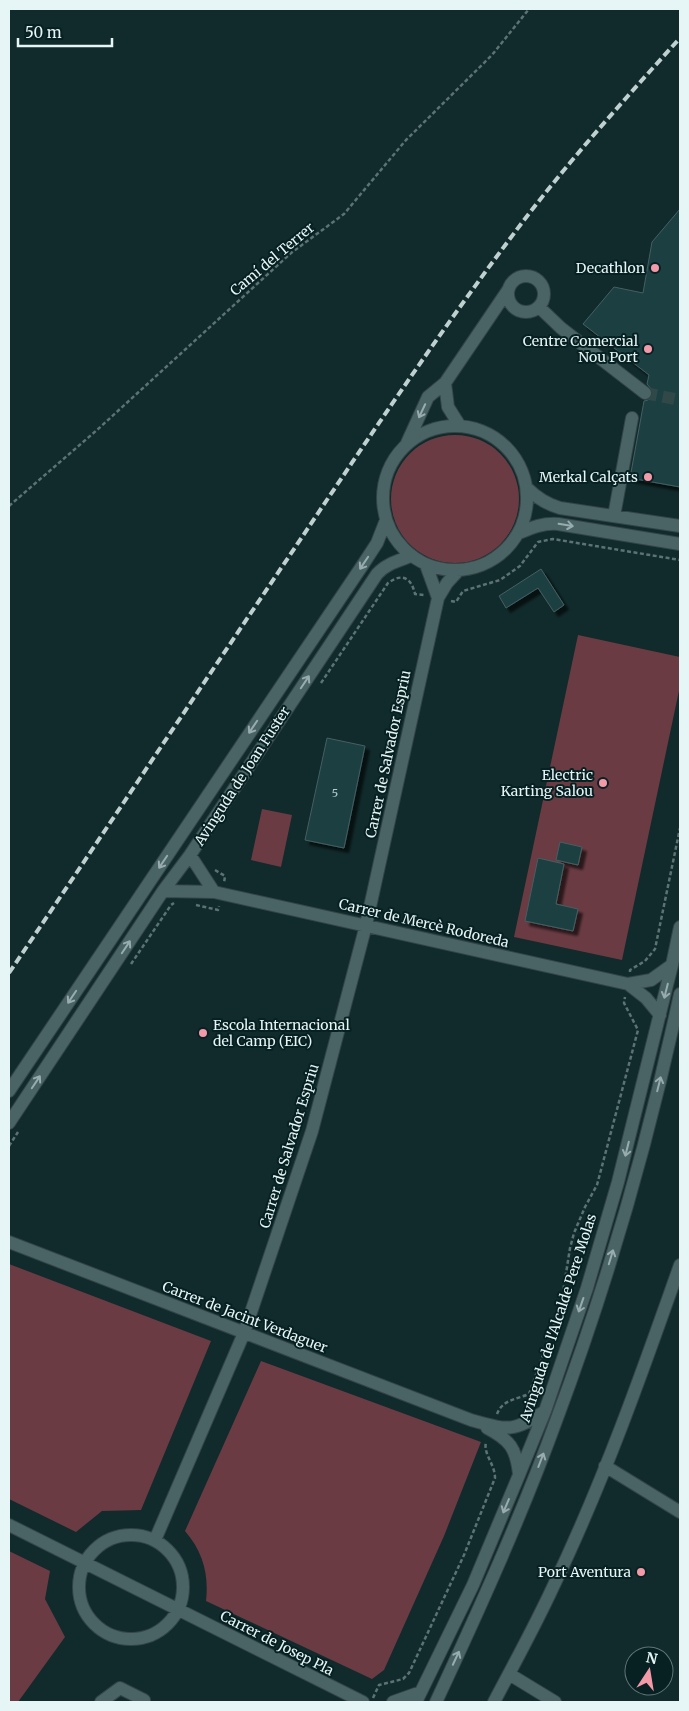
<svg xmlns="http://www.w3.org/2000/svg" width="689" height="1711" font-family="Merriweather,serif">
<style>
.green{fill:#6a3b43}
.building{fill:#1c4043;stroke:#465f61;filter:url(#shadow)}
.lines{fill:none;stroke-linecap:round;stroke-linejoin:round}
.minor-tunnel{stroke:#314849;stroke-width:12;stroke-dasharray:12 6;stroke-linecap:butt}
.minor-casing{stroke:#334446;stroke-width:14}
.path{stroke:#5c7273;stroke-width:2.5;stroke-dasharray:4 2.5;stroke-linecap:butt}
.minor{stroke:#4a6466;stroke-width:12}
.rail{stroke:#bfd0d1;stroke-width:4;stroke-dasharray:8 4;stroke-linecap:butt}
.oneway{stroke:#98acae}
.poi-dot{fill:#f39aa9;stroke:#072022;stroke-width:2}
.labels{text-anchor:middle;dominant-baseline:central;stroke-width:4;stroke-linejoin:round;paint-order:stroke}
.number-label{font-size:11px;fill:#b4c8c9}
.street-label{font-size:14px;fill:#e6f5f6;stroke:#072022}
.poi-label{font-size:14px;fill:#e6f5f6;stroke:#072022;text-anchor:end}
</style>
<defs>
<filter id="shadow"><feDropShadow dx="4.5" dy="4.5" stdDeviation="1" flood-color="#0009"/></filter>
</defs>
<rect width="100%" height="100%" fill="#112a2b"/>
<path class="green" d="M391 499a64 64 0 1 1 128 0a64 64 0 1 1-128 0Z
M578 635 680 657V686L622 960 514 937Z
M262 809 292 815 281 867 251 860Z
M9 1264 211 1341 141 1510 102 1511 76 1532 9 1499Z
M261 1361 481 1442 444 1536 384 1670 372 1679 206 1601C209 1574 203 1552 185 1531Z
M9 1551 50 1571 45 1599 65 1637 18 1702H9Z"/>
<path class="building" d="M680 209V487L630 478 644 401 648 400 653 395 652 390 647 384 649 375 583 324 614 287 643 293 652 242Z
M541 569 564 605 554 612 538 588 506 608 499 596Z
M327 738 365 746 344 848 305 840Z
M560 842 582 847 578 865 556 860Z
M538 858 564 864 556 904 578 909 573 931 525 921Z"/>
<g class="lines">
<path class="minor-tunnel" d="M645 393 680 400"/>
<defs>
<path id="minor" d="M508 294a18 18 0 1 1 36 0a18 18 0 1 1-36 0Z
M539 307 561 328 645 393
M445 383 448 407 460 426
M383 498a72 72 0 1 1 144 0a72 72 0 1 1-144 0Z
M407 443 428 397 445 383 508 290
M527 488C537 498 546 504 560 508L680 526
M614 516 632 418
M519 533C533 527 543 523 558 524L680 544
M426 565 438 598
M163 891 214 892 190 855
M214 892 628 984
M660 1015 646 998 628 984 651 980 672 965
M9 1091 362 566 377 543 386 520
M9 1123 163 891 190 855 377 574C386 564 398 561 411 556
M9 1242 471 1420C508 1430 512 1433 545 1411
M487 1428C510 1440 516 1448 519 1474
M605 1466 680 1512
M9 1525 363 1702
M79 1587a52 52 0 1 1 104 0a52 52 0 1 1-104 0Z
M155 1540 244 1333 312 1131 366 925 438 598 447 583 458 571
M509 1674 555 1702
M101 1702 120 1688 144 1700
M393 1702 421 1692
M416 1702 473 1585 519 1475 545 1411 587 1288 618 1182 672 965 680 927
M436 1702C479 1610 521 1517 556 1421 608 1282 649 1139 680 994
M494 1702C514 1664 535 1626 553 1587 603 1483 642 1373 680 1265"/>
</defs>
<use href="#minor" class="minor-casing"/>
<path class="path" d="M9 506 97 430 291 253 344 214 406 140 492 55 529 9
M451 601 456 602 463 591 500 580 520 566 538 542 553 539 680 560
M321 683 388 583C402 573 411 577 415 594L424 595
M215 870 225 876 224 883
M196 905 218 910 219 906
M131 964 171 905 174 903
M630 972V970L645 961 655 949 680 828
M9 1146 18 1132
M497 1414C502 1400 517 1399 529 1394L561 1305 570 1248 574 1233 585 1207 597 1185 638 1030 624 1003 625 997
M373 1698 379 1685 403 1679 409 1673 464 1555 495 1478C495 1464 483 1454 486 1442"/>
<use href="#minor" class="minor"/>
<path class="rail" d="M9 973C103 834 196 694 290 555 363 446 436 337 515 232 566 164 623 101 680 38"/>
</g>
<defs><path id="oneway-shaft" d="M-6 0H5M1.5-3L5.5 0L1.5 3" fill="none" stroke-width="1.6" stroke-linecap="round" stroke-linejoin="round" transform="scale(1.25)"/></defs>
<g class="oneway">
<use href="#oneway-shaft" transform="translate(422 411) rotate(115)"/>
<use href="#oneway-shaft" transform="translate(566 525) rotate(9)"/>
<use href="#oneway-shaft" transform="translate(364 563) rotate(124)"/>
<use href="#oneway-shaft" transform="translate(305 682) rotate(-56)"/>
<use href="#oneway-shaft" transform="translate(253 727) rotate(124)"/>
<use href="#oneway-shaft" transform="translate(163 862) rotate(124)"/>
<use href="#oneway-shaft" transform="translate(126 947) rotate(-56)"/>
<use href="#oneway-shaft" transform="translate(666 991) rotate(104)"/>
<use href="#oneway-shaft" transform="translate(72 997) rotate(124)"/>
<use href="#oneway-shaft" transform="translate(36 1082) rotate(-56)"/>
<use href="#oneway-shaft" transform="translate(659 1084) rotate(-76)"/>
<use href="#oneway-shaft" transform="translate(627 1149) rotate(104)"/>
<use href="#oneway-shaft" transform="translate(611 1257) rotate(-73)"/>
<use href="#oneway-shaft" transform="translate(581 1305) rotate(109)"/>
<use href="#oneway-shaft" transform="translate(541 1460) rotate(-69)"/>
<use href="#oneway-shaft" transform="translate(506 1506) rotate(113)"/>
<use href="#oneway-shaft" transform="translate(456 1658) rotate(-65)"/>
</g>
<g class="poi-dot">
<circle cx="655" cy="268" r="5"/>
<circle cx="648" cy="349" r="5"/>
<circle cx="648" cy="477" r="5"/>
<circle cx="603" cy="783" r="5"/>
<circle cx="203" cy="1033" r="5"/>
<circle cx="641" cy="1572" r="5"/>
</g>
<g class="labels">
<g class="number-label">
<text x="335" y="793">5</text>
</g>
<g class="street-label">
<text transform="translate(272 259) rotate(-40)">Camí del Terrer</text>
<text transform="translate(388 754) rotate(-78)">Carrer de Salvador Espriu</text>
<text transform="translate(242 776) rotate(-57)">Avinguda de Joan Fuster</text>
<text transform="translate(424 923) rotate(13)">Carrer de Mercè Rodoreda</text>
<text transform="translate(289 1146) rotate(-73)">Carrer de Salvador Espriu</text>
<text transform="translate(245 1317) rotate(21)">Carrer de Jacint Verdaguer</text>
<text transform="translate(558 1318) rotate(-72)">Avinguda de l'Alcalde Pere Molas</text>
<text transform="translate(277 1643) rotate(27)">Carrer de Josep Pla</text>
</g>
<g class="poi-label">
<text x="645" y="268">Decathlon</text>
<text x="638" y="341">Centre Comercial<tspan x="638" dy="16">Nou Port</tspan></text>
<text x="638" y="477">Merkal Calçats</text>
<text x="593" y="775">Electric<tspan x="593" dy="16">Karting Salou</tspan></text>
<text x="213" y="1025" text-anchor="start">Escola Internacional<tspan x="213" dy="16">del Camp (EIC)</tspan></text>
<text x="631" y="1572">Port Aventura</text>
</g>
</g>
<rect width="689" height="1711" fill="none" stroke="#e6f5f6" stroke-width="20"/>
<g transform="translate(649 1671) rotate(12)"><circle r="24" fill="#072022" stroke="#607577"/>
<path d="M0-4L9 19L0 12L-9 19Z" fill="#f39aa9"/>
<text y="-8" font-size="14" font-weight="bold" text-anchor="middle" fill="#e6f5f6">N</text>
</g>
<path d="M18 38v8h94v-8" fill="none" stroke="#e6f5f6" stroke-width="2.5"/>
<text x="25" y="38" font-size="15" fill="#e6f5f6" stroke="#072022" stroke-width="4" paint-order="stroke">50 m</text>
</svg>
